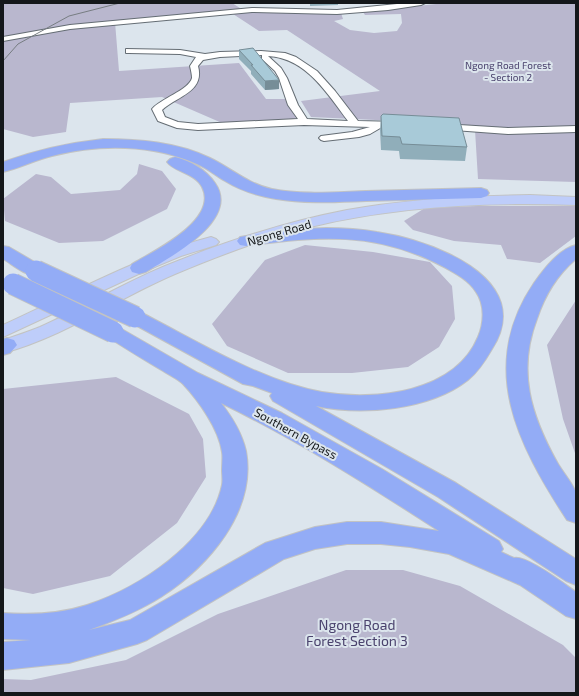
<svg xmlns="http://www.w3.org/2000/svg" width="579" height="696" font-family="'Exo 2',sans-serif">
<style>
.green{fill:#b9b7ce}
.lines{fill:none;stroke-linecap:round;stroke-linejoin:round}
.minor-casing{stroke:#656d74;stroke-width:2}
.major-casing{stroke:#c2c3c3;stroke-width:2}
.highway-casing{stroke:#c2c3c3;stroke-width:2}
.minor{fill:#fff;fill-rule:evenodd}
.major{fill:#becdfa;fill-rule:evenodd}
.highway{fill:#93acf6;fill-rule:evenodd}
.tram{stroke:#777d82;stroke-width:1}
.highway-bridge-casing{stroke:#c2c3c3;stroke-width:23;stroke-linecap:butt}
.highway-bridge{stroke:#93acf6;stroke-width:21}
.wall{fill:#90aeba}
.shaded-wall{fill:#768d97}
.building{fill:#a8cad8;stroke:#768d97}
.labels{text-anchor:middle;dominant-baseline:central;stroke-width:4;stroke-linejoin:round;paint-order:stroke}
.far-park-label{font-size:10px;fill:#4a426d;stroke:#dce5ed}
.street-label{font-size:12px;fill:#14171a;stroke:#dce5ed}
.near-park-label{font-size:14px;fill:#4a426d;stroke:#dce5ed}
</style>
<rect width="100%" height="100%" fill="#dce5ed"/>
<path class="green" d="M3 3H232L243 10 311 14 341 13 343 19 334 21 350 30 374 33 397 31 402 23 401 14 365 15 363 12 445 3H576V182L478 179 475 130 462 124 311 117 301 101 380 91 287 30 259 31 233 14 115 22 119 71 239 63 266 99H285L297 120 222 123 162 97 70 103 66 132 33 137 3 129Z
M139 164 162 171 176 189 167 209 103 241 59 243 5 221 3 199 36 174 51 177 71 194 120 190 137 174Z
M476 206H576V236L540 263 507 259 501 245 454 241 413 230 404 221 425 208Z
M305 245 373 252 430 262 452 286 455 319 439 347 408 367 352 373H288L227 346 212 324 265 260Z
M576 300V456L563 419 547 345Z
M116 377 189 414 203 439 206 477 177 523 110 576 33 594 3 588V389Z
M346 570H403L460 586 563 645 576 658V693H3V679L31 680 126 660 218 614Z"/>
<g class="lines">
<defs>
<path id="minor" d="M407 3H425L421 5 388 10 337 14 252 12 70 29 3 41V37L70 25 252 8 337 10Z
M126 49 180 50 205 54 220 52 261 51 285 53 296 57 317 71 335 91 358 121 398 122 403 125 398 128 382 127 370 134 359 137 324 141 321 140 319 138 321 136 352 132 370 127 304 125 198 130 177 128 158 121 152 109C160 99 189 90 192 78 192 75 191 70 190 66L196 57 180 54 129 53H126ZM262 55V59L275 71 279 78 288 105 298 119 198 124 178 122 165 117 162 110C177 96 205 92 198 66L203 60 220 57ZM268 56C306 58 327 93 348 121L307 119 298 105 287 78 281 68Z
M443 124 508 128 576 126V132L508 134 440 129 438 127Z"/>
<path id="major" d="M530 195 576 197V205C485 202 395 206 306 228 262 239 218 256 175 274 118 298 64 337 3 353V340C15 336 28 332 40 327 82 308 122 284 165 266 224 242 284 222 347 210 407 199 469 196 530 195Z
M211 237 216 239 219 242 216 245 181 256 145 271 3 337V325C69 295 141 255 211 237Z"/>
<path id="highway" d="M103 139C139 139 177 142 210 158 231 168 248 184 272 189 303 195 335 192 366 191 404 190 443 189 481 188L487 190 489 193 487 196 481 198C443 199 405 200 366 201 336 202 306 204 276 199 258 196 241 191 225 181 216 176 207 168 197 164 152 144 99 144 52 156 35 160 20 168 3 172V162C36 150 68 143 103 139Z
M175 157C191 161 206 170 215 183 241 220 170 257 146 272L139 274 132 272 130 268 132 264C154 251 219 220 202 187 195 173 174 172 167 162L170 159Z
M326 228C343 228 360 229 377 232 417 238 488 261 501 303 506 320 501 335 492 349 485 361 478 372 468 380 430 410 362 416 316 406L456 483 576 559V585L566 581 438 497 273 401 270 396 272 393 253 386 243 384 128 321 125 317 128 313 135 311 142 313C197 341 261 381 322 392 375 401 455 393 478 337 484 323 485 305 476 292 469 280 453 272 442 266 375 231 318 236 246 246L240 245 237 241 240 237 246 236 300 229Z
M576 245V259C556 276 545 295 537 319 517 371 531 415 557 462 561 470 574 485 576 493 578 500 576 515 576 523L567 520C518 445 477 367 534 283 544 269 559 249 576 245Z
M3 246 9 247 43 267 45 271 43 275C28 279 15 266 3 259Z
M113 326 120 328 198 373 282 413 382 469 499 541 503 549 501 552 514 558C525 554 565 584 576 592V619L566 616 520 585 449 554 410 547 381 544H347L315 549 284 559 147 640 137 644 69 663 3 670V642L31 640 3 639V613C31 615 59 614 87 605 139 588 210 542 222 485 223 480 222 475 222 470 222 464 223 457 222 452 219 429 198 400 183 384 178 379 169 375 163 371 144 360 125 348 106 336L103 332 106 328ZM221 403C297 440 368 485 439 531L381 522H347L315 527 265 543 130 620 89 630C114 621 139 611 161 597 208 567 257 511 246 451 242 433 232 417 221 403Z
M7 338 14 340 17 345 10 353 3 355V339Z"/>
</defs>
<use href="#minor" class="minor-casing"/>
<use href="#major" class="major-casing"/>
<use href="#highway" class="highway-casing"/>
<use href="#minor" class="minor"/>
<use href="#major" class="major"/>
<use href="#highway" class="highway"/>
<path class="tram" d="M3 61 18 44 69 16 120 3"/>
<defs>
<path id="highway-bridge" d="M36 271 135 317
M13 284 113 332"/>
</defs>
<use href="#highway-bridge" class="highway-bridge-casing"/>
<use href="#highway-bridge" class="highway-bridge"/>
</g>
<path class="wall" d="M310 3H338V5L310 6Z
M339 3H366L365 4Z
M239 50 279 89 265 90 251 74V71L239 59Z
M381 116 467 147 465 161 400 159 399 151 381 150 380 130Z"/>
<path class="shaded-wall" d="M279 80V89L265 90V81Z"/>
<path class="building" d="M253 48 279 80 265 81 251 65H253L239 50Z
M383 114 459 118 467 147 402 144 400 137 382 136 381 116Z"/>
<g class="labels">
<g class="far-park-label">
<text x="508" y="65">Ngong Road Forest<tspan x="508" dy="12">- Section 2</tspan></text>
</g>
<g class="street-label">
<text transform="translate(279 232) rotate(-16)">Ngong Road</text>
<text transform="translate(296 433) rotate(29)">Southern Bypass</text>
</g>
<g class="near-park-label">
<text x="357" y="624">Ngong Road<tspan x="357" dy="16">Forest Section 3</tspan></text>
</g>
</g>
<rect width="579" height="696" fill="none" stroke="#14171a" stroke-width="8"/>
</svg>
